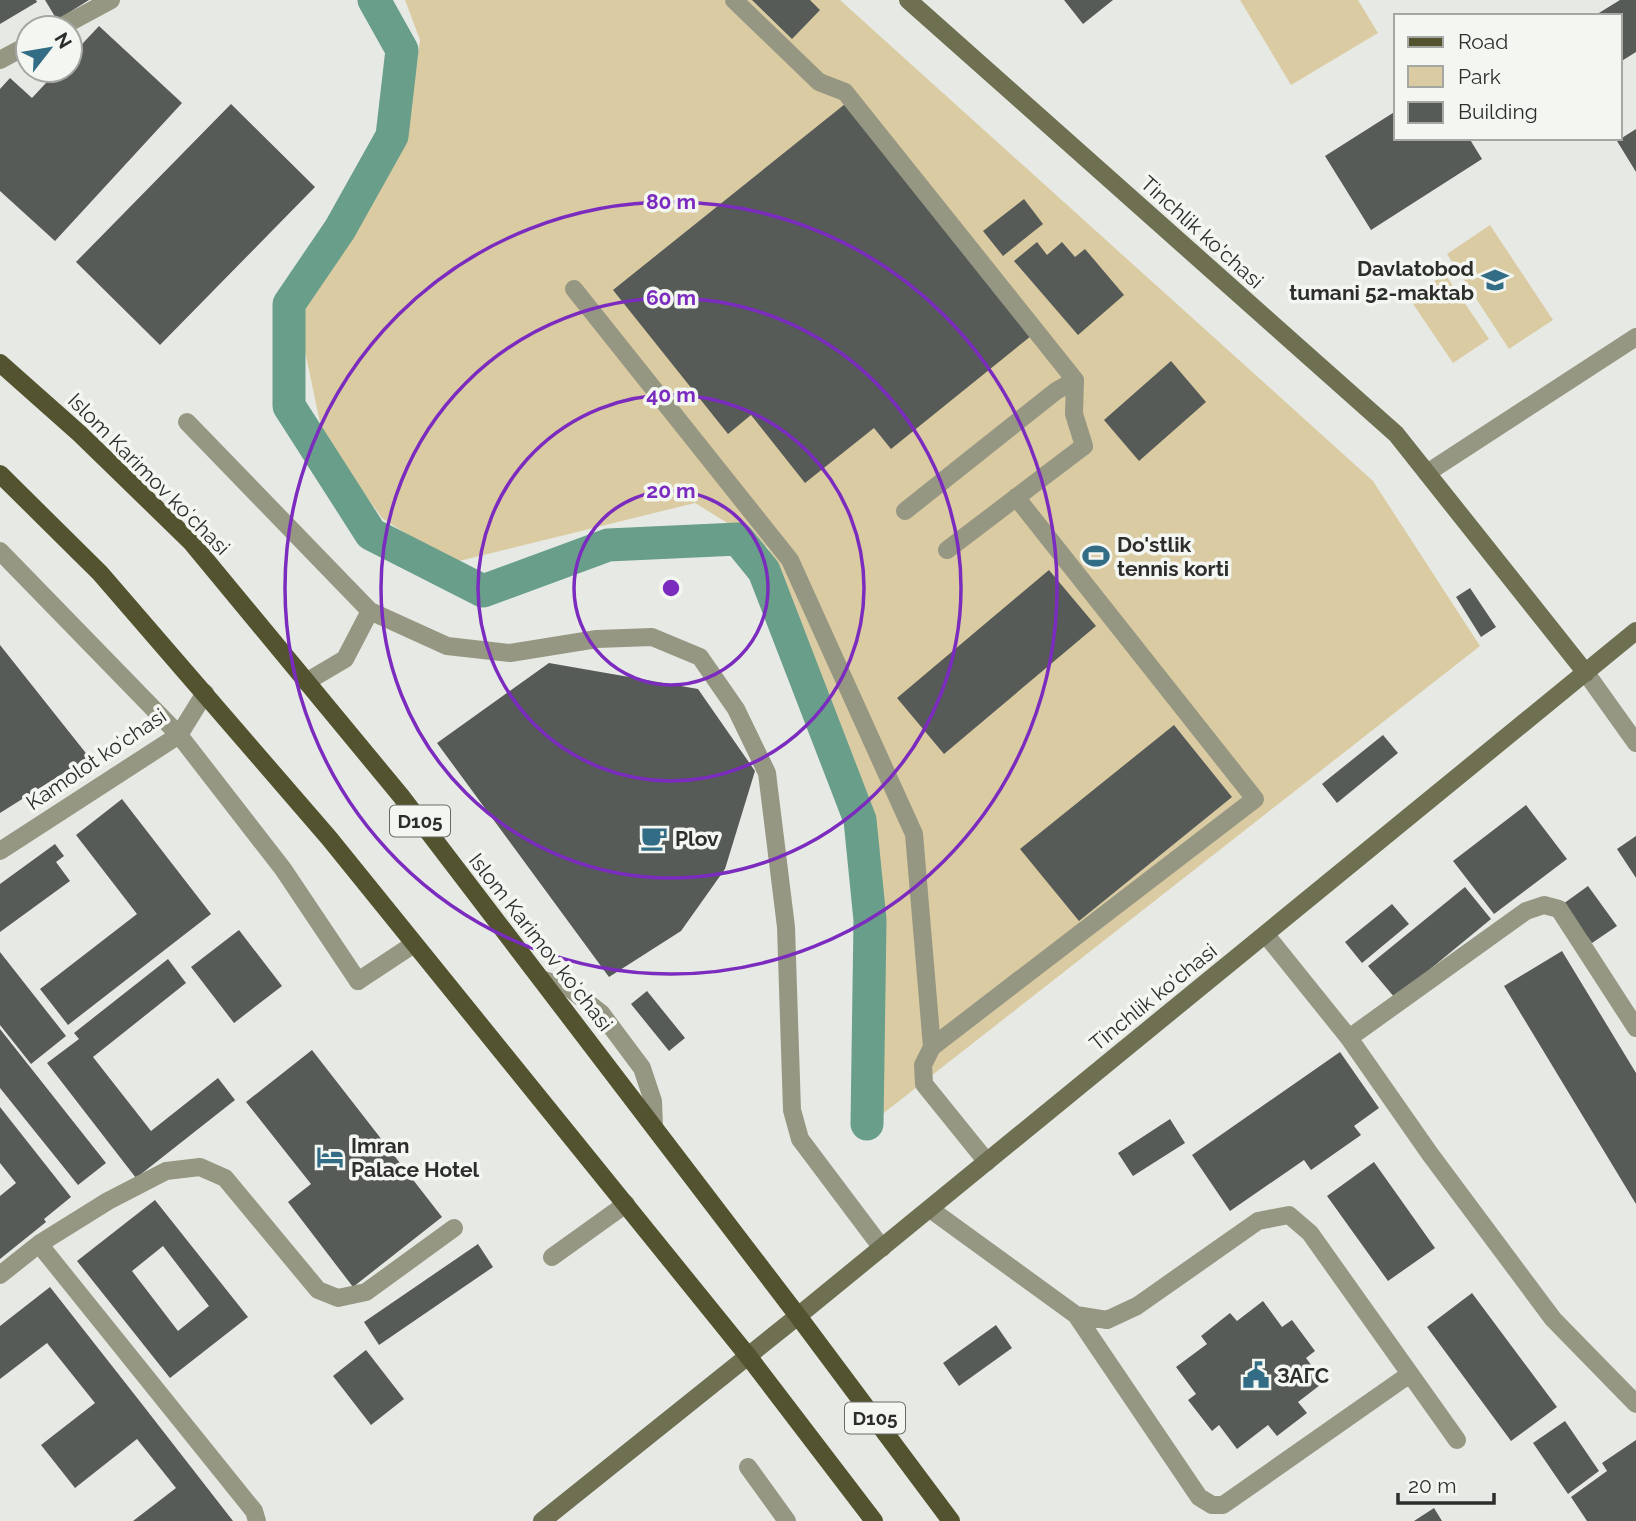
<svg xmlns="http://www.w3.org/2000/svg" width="1636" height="1521" font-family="Raleway,sans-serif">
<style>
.green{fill:#dacba3}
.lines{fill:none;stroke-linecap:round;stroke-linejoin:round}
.canal{stroke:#689e8a;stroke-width:33}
.building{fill:#565b57;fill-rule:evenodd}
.lane{stroke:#969783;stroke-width:18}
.street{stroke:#969783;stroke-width:18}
.secondary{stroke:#6f7052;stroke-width:18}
.primary{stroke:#53542f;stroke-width:18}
.ring{fill:none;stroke:#7b2cbf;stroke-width:3.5}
.labels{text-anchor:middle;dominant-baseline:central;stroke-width:7;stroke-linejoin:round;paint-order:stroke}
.shield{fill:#f4f7f1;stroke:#696a67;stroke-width:2}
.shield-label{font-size:19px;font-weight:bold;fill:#2d2e2c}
.street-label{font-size:21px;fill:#2d2e2c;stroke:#f4f7f1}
.poi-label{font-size:21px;font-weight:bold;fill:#2d2e2c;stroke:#f4f7f1;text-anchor:start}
.centre{fill:#7b2cbf;stroke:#f4f7f1;stroke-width:3.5}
.ring-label{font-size:21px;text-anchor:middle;font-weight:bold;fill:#7b2cbf;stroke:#f4f7f1;stroke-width:7;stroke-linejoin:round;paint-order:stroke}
</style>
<rect width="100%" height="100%" fill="#e7eae4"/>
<path class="green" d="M405 0H840L1373 481 1480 646 880 1116 874 815 768 548 695 503 451 563 382 518 323 437 297 313 331 263 409 119 420 40Z
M1240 0H1358L1378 33 1291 85Z
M1490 225 1553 320 1509 349 1447 254Z
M1445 274 1489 339 1453 363 1409 298Z"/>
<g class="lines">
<path class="canal" d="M374 0 402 50 392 136 340 229 289 304V406L371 534 483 591 608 545 738 539 764 571 860 820 870 920 867 1124"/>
</g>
<path class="building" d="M0 0H36L37 2 0 24Z
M45 0H89L57 20Z
M752 0H810L820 10 792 39Z
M1064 0H1113L1083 24Z
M1620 0H1636V52L1620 62V16H1594Z
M99 26 182 103 55 241 0 191V89L10 78 32 98 58 70H70V57Z
M231 104 315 187 160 345 76 262Z
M845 104 1031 336 891 449 874 428 805 483 751 415 728 434 613 290Z
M1396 111V138H1469L1482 159 1371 230 1325 156Z
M1636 129V172L1617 141Z
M1024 199 1043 224 1003 256 983 231Z
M1037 242 1047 255 1062 242 1075 257 1085 249 1124 295 1078 335 1014 261Z
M1171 361 1206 402 1139 461 1104 420Z
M1049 570 1096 626 944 754 897 698Z
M1470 588 1496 627 1481 637 1456 597Z
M0 645 89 757 0 813Z
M549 663 698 689 755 771 725 869 681 931 609 977 437 743Z
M1174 725 1232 797 1079 921 1020 849Z
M1383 735 1398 753 1337 803 1322 784Z
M122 799 211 914 68 1025 40 989 137 914 76 835Z
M1526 805 1567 859 1494 914 1453 861Z
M1636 836V878L1617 849Z
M55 844 64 856 56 862 70 881 0 932V884Z
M1588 886 1617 926 1592 943 1563 904Z
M1465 887 1491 919 1395 998 1368 966Z
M1392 904 1409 924 1362 963 1345 942Z
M239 930 282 986 234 1023 191 967Z
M1562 951 1636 1073V1204L1504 986Z
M0 952 66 1036 31 1064 0 1025Z
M168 959 186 983 93 1057 151 1131 218 1078 235 1100 136 1178 47 1063 79 1039 74 1033Z
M647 991 685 1038 669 1051 631 1004Z
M0 1029 106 1163 78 1185 0 1088Z
M312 1050 442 1217 353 1287 288 1202 311 1184 246 1102Z
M1340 1052 1379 1108 1354 1126 1361 1135 1311 1170 1304 1160 1230 1211 1192 1155Z
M0 1107 71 1197 44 1219 46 1222 0 1259V1196L16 1183 0 1163Z
M1170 1119 1185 1143 1133 1176 1118 1153Z
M1374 1162 1435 1248 1388 1281 1327 1196Z
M155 1200 248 1317 170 1378 77 1261ZM163 1246 209 1306 178 1331 132 1271Z
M478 1244 493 1267 379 1345 364 1322Z
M50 1287 138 1399 233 1521H133L176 1488 137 1439 75 1488 41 1445 95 1403 47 1343 0 1379V1326Z
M1472 1293 1557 1407 1511 1441 1427 1327Z
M1263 1301 1282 1327 1292 1320 1315 1351 1306 1358 1324 1382 1298 1402 1307 1413 1277 1436 1268 1425 1237 1449 1219 1425 1212 1431 1188 1400 1196 1394 1176 1367 1207 1344 1201 1336 1230 1313 1237 1321Z
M996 1325 1012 1348 959 1386 943 1363Z
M366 1350 404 1399 371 1425 333 1376Z
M1565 1421 1599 1471 1568 1494 1533 1443Z
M1636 1440V1521H1587L1571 1497 1607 1471 1602 1463Z
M1434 1508 1442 1521H1414Z"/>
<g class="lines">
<path class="lane" d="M734 0 819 82 845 92 1075 380 1074 414 1084 446 947 550
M59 28 111 0
M0 60 28 45
M574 289 790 560 914 834 932 1047
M187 422 370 611 345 659 306 682
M1427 473 1636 337
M905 511 1056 391 1075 380
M370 611 447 646 510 653 597 639 652 637 700 657 736 709 767 773 786 927 792 1110 800 1139 882 1248
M1266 935 1349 1038 1430 1154 1553 1319 1636 1404
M541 979 569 988 601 1013 642 1068 653 1101 654 1127
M358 981 414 944
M1349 1038 1526 911 1544 905 1559 909 1636 1028
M987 1162 924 1084 923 1065 932 1047 1255 799 1016 497
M930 1209 1076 1315 1107 1320 1137 1306 1258 1221 1289 1215 1310 1233 1457 1440
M39 1244 108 1201 166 1171 200 1167 225 1178 318 1290 338 1298 366 1292 454 1228
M552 1257 626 1204
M0 1275 39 1244 254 1511 257 1521
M1076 1315 1199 1497 1212 1505H1223L1410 1374"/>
<path class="street" d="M0 551 179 735 283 869 358 981
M1586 673 1636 743
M0 851 179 735 205 693
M748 1467 787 1521"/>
<path class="secondary" d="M908 0 1396 434 1586 673
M542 1521 798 1316 1636 631"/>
<path class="primary" d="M0 363 80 434 191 542 401 796 798 1316 951 1521
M0 474 100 573 329 838 748 1356 874 1521"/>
</g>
<g class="ring">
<circle cx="671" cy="588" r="97"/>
<circle cx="671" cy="588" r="193"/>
<circle cx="671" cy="588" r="290"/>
<circle cx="671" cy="588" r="386"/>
</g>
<defs>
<symbol id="school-bare" viewBox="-9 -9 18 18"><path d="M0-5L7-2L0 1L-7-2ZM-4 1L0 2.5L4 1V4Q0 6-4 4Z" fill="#326c85" stroke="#f4f7f1" stroke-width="2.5" paint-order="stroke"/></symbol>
<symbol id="stadium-bare" viewBox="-9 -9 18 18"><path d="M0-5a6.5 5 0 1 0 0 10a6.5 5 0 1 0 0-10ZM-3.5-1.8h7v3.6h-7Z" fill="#326c85" stroke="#f4f7f1" stroke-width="2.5" paint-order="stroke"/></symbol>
<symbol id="cafe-bare" viewBox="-9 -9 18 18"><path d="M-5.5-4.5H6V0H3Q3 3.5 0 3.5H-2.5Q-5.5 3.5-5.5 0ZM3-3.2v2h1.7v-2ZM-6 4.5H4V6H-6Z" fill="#326c85" stroke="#f4f7f1" stroke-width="2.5" paint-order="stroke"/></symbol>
<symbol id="hotel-bare" viewBox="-9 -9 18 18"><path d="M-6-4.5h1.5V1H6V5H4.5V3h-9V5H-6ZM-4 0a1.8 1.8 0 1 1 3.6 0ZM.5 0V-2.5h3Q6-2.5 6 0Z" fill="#326c85" stroke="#f4f7f1" stroke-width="2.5" paint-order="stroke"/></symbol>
<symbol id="civic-bare" viewBox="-9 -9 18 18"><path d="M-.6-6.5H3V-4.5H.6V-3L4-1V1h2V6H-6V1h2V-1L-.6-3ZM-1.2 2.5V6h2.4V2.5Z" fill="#326c85" stroke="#f4f7f1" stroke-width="2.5" paint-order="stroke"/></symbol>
</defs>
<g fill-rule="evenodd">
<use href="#school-bare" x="1476" y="261" width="38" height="38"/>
<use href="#stadium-bare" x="1077" y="537" width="38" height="38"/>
<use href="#cafe-bare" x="635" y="819" width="38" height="38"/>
<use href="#hotel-bare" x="311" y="1138" width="38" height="38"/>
<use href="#civic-bare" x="1237" y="1356" width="38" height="38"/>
</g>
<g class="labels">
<g class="shield">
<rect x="390" y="805.5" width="60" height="31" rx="5"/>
<rect x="845" y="1402.5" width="60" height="31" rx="5"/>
</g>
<g class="shield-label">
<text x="420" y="821">D105</text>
<text x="875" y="1418">D105</text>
</g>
<g class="street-label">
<text transform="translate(1202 232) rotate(42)">Tinchlik ko'chasi</text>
<text transform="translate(149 474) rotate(45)">Islom Karimov koʻchasi</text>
<text transform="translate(96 759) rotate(-34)">Kamolot koʻchasi</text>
<text transform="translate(541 942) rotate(52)">Islom Karimov koʻchasi</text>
<text transform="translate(1153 997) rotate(-39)">Tinchlik ko'chasi</text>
</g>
<g class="poi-label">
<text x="1474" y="268" text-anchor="end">Davlatobod<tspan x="1474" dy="24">tumani 52-maktab</tspan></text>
<text x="1117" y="544">Do'stlik<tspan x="1117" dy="24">tennis korti</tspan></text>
<text x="675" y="838">Plov</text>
<text x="351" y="1145">Imran<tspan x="351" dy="24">Palace Hotel</tspan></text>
<text x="1277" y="1375">ЗАГС</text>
</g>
</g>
<circle cx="671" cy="588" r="10" class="centre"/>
<g class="ring-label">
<text x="671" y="209">80 m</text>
<text x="671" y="305">60 m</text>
<text x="671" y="402">40 m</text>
<text x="671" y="498">20 m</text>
</g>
<rect x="1394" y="14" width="228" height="126" fill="#f4f7f1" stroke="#a4a7a2" stroke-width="2"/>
<rect x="1408" y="37" width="35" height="10" fill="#53542f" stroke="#a4a7a2" stroke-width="2"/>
<text x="1458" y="49" font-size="21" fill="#2d2e2c">Road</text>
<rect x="1408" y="66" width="35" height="21" fill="#dacba3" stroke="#a4a7a2" stroke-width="2"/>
<text x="1458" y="84" font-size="21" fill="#2d2e2c">Park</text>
<rect x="1408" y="102" width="35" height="21" fill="#565b57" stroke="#a4a7a2" stroke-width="2"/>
<text x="1458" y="119" font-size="21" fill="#2d2e2c">Building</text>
<g transform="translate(49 49) rotate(59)"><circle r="33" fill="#f4f7f1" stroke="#a4a7a2" stroke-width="2"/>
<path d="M0-5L12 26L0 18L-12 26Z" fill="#326c85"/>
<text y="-10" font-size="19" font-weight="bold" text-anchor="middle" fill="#2d2e2c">N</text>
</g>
<path d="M1398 1493v10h96v-10" fill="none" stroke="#2d2e2c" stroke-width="3.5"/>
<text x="1408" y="1493" font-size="21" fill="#2d2e2c" stroke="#f4f7f1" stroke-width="5" paint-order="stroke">20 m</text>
</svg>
